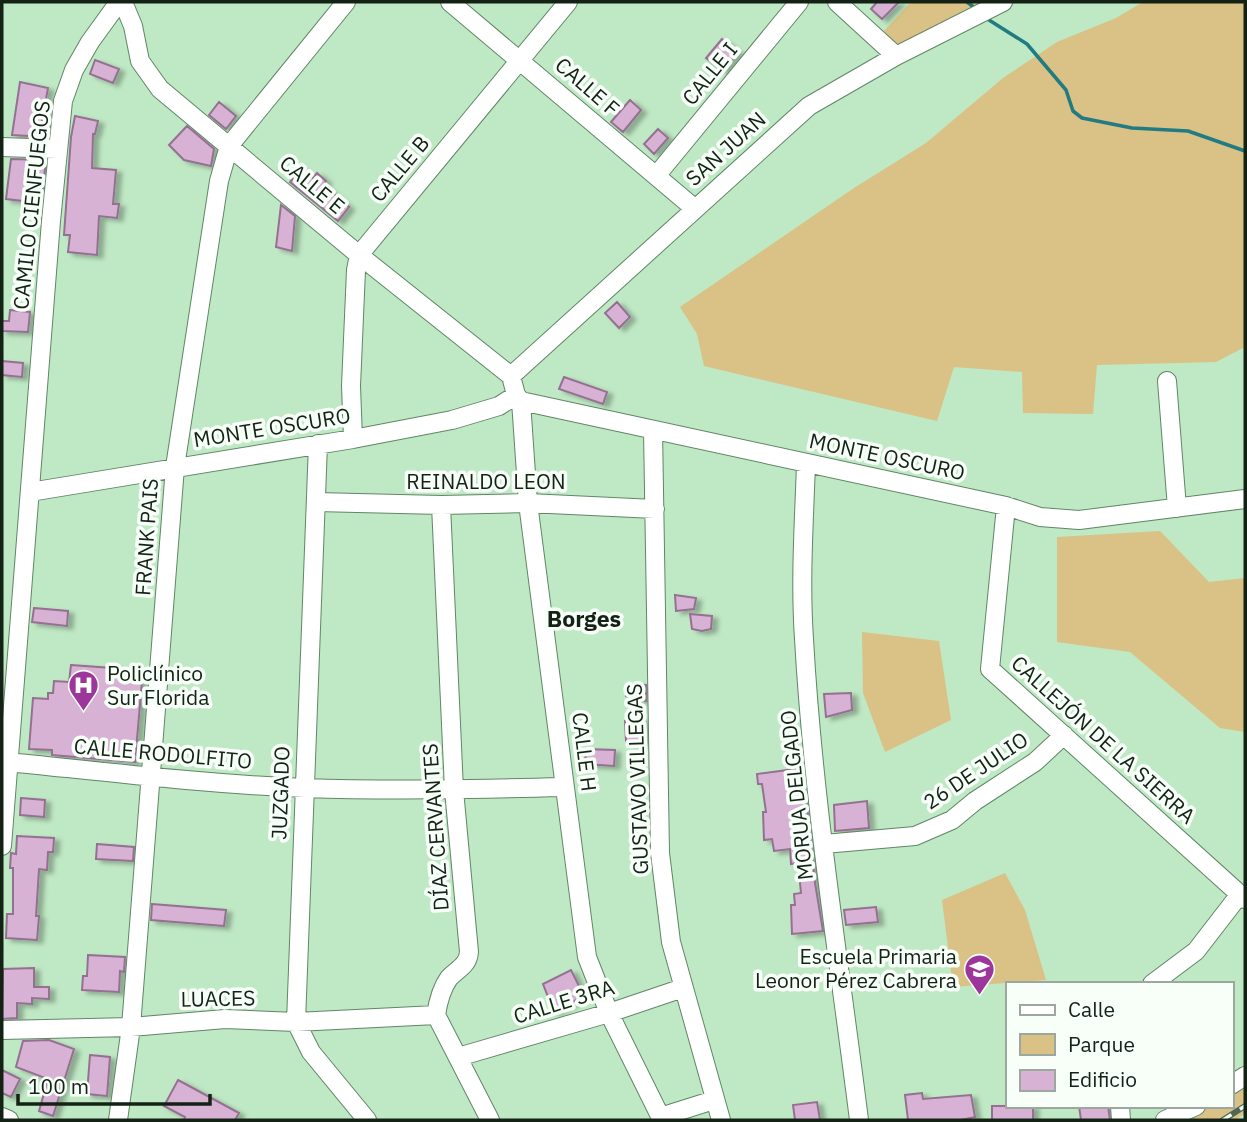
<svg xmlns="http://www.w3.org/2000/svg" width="1247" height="1122" font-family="'IBM Plex Sans',sans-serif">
<defs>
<filter id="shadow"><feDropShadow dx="5.5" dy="3" stdDeviation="2" flood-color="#0004"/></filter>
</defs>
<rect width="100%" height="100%" fill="#bfe8c4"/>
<!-- green -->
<path fill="#dac185" d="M911,2H982C953,16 926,33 898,48L884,31Z
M1143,2H1245V347L1216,362L1097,365L1093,414L1023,413L1022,372L954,367L937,421L704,366L697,334L680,307L854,188L926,143L1003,78L1057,42L1116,18Z
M1160,531L1209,582L1245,578V732L1220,728L1130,652L1057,642V537Z
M862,632L939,641L951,720L885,752L863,693Z
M1005,873L1025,910L1046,980L953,987L942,900Z
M1245,1076V1113L1236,1120H1165L1196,1106H1231V1085Z"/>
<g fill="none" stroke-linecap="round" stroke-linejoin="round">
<!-- stream -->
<path stroke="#217b82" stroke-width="3.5" d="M967,2L975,8
M989,20L1027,44L1066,90L1073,111L1082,118L1132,128L1188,131L1245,151"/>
</g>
<!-- building -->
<path fill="#d8b2d5" stroke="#947191" stroke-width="2" filter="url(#shadow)" d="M877,2H899L882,19L871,9Z
M722,39L738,52L723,71L706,58Z
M95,60L119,69L113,83L90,74Z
M20,82L48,88L42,120L49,122L46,137L12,135Z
M630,100L641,110L623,132L611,122Z
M219,102L236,116L226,129L209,115Z
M75,116L98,121L95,134H93L92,168L116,170L113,204H119L117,218L99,216L97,255L68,252L70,235H64L71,137Z
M187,126L214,149L211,166L184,160L169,145Z
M658,129L668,138L654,154L644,144Z
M11,159L46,160L41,203L6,199Z
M301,169L313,178L317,173L326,181L323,185L349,207L338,221L290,182Z
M281,205L295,216L292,251L276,247Z
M617,302L630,317L619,328L605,313Z
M10,310L30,312L28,332L2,331V321H9Z
M2,361L23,363L22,377L2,375Z
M564,377L607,392L603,404L559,389Z
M675,595L696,598L694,609L676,611Z
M34,608L68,611L67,626L32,622Z
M690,614L712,616L711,629L702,631L692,629Z
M71,665L126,669L125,680L142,681L135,762L52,755V750L29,749L33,698L48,699V693H53L54,681L69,682Z
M627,684L646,685V701L626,696Z
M851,693L852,710L826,717L824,694Z
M644,719L642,743L626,741L625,721Z
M586,749L615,750L614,766L585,764Z
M803,768L804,779H798L800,799L806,798L815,883L823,931L792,934L791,905H795L794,894L801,893L798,863L791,864L790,849L774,851L772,839L764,840L763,812H766L762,784H758L757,774Z
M21,798L45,800L44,817L20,815Z
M867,801L869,828L835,831L834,805Z
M17,836L54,838L53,852H48L47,870L39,869L36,916H39L37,940L6,938L7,914H13V868H10L11,853L16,854Z
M97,844L134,847L133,861L96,859Z
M152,904L226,910L224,926L151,920Z
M876,907L878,922L846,925L844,910Z
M88,955L125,957L124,972L120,971L119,992L82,990L83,976H87Z
M34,968V987H49V999L32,998V1004L17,1003V1018L2,1019L3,969Z
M571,970L584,996L554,1012L543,984Z
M49,1040L74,1049L53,1116L39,1111L48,1079L16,1067L23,1041Z
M90,1055L110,1057L107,1096L87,1094Z
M2,1070L20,1079L11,1097L2,1093Z
M178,1080L239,1113L235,1120H184L185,1117L164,1106Z
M922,1093L923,1099L971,1095L975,1117L961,1120H908L905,1095Z
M817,1102L820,1120H795L793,1105Z
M992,1106H1033V1120H992Z
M1079,1106H1108L1110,1120H1081Z"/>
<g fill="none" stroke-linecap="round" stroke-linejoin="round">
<defs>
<path id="minor" d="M123,2L133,26L140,61L160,89L359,255L511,376
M450,2L694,208
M837,2L896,56
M2,147L57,149
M656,176L799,2
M511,376L516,395L521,401L528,503L587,957L609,1013L662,1120
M511,376L809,106L896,56L1003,2
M1167,381L1177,508
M521,401L1006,506L1040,517L1079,520L1245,499
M653,430L660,853L671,942L721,1120
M353,439L351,386L356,270L359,255L568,2
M318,444L296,1022L311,1052L367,1120
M806,464C804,522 800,581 804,639C813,800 839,960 859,1120
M30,492L353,439L452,420L499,406L516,395
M316,502L441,505L528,503L655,509
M441,505L454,790L469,952C468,966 457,969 449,978C441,989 438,1002 436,1015L490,1120
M1006,506L990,669L1245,899
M8,762C107,772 206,784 305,788C392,791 479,789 565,787
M824,844L915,836L952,820L975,801L1035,762L1064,735
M2,846L51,221L63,101L74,70L90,42L119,2
M1152,984L1196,951L1240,894
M2,1030L131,1027L225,1019L296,1022L436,1015
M458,1057L609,1013L683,988
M1231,1085L1245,1076
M1120,1106L1121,1120
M2,1117L9,1120
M660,1117L714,1100
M118,1120L131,1027L175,467L219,181L229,146L346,2
M1165,1120L1196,1106"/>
</defs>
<!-- minor casing -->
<use href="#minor" stroke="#608666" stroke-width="20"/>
<!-- minor -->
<use href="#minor" stroke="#fff" stroke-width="18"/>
<defs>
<path id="rail" d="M1223,1120L1245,1106"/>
</defs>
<!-- rail casing -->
<use href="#rail" stroke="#4f6752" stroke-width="6"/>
<!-- rail -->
<use href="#rail" stroke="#f7fff8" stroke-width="3.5" stroke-dasharray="10" stroke-linecap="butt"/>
</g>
<!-- icons -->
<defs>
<symbol id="hospital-pin" viewBox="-11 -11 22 30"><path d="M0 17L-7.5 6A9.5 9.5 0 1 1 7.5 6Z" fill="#9d369b" stroke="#f7fff8"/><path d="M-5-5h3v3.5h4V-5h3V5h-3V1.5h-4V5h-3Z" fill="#fff"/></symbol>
<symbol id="school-pin" viewBox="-11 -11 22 30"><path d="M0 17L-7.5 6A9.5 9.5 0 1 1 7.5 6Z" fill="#9d369b" stroke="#f7fff8"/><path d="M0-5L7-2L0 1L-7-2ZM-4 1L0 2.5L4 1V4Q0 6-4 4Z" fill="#fff"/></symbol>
</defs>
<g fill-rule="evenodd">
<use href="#hospital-pin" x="66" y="668" width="35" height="47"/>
<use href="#school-pin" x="962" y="952" width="35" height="47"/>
</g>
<g text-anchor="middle" stroke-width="7" stroke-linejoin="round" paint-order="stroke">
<!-- street labels -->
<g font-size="21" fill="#132215" stroke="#f7fff8">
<text transform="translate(710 74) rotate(-51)" y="7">CALLE I</text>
<text transform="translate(587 87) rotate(41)" y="7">CALLE F</text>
<text transform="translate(726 149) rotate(-42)" y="7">SAN JUAN</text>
<text transform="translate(400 169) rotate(-50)" y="7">CALLE B</text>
<text transform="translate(312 185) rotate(40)" y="7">CALLE E</text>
<text transform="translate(32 205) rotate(-84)" y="7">CAMILO CIENFUEGOS</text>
<text transform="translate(272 428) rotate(-9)" y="7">MONTE OSCURO</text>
<text transform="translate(887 457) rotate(12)" y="7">MONTE OSCURO</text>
<text x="486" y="489">REINALDO LEON</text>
<text transform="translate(147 537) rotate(-86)" y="7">FRANK PAIS</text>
<text transform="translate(1103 740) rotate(42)" y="7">CALLEJÓN DE LA SIERRA</text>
<text transform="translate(584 752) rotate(83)" y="7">CALLE H</text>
<text transform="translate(163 754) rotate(5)" y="7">CALLE RODOLFITO</text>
<text transform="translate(976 771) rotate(-34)" y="7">26 DE JULIO</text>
<text transform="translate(638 779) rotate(-92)" y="7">GUSTAVO VILLEGAS</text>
<text transform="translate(281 793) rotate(-88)" y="7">JUZGADO</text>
<text transform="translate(797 795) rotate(-96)" y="7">MORUA DELGADO</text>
<text transform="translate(436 827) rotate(-94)" y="7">DÍAZ CERVANTES</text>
<text transform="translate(218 999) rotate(-1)" y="7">LUACES</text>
<text transform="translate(564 1002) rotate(-17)" y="7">CALLE 3RA</text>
</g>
<!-- poi labels -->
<g font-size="21" fill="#132215" stroke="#f7fff8" text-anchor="start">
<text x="107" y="681">Policlínico<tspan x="107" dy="24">Sur Florida</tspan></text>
<text x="957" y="964" text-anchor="end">Escuela Primaria<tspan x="957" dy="24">Leonor Pérez Cabrera</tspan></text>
</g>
<!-- neighbourhood labels -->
<g font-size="23" font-weight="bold" fill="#132215" stroke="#f7fff8">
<text x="584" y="627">Borges</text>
</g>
</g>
<!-- border -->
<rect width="1247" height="1122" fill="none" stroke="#132215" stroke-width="7"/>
<!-- legend -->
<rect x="1006" y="982" width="228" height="126" fill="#f7fff8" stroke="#9ca79d" stroke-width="2"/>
<rect x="1020" y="1005" width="35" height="10" fill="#ffffff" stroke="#9ca79d" stroke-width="2"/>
<text x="1068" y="1017" font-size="21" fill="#132215">Calle</text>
<rect x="1020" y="1034" width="35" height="21" fill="#dac185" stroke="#9ca79d" stroke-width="2"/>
<text x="1068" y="1052" font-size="21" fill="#132215">Parque</text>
<rect x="1020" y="1070" width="35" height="21" fill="#d8b2d5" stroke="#9ca79d" stroke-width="2"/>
<text x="1068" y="1087" font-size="21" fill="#132215">Edificio</text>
<!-- scale -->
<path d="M18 1094v10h192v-10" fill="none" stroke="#132215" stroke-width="3.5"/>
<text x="28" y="1094" font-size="21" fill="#132215" stroke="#f7fff8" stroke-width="5" paint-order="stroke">100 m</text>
</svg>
